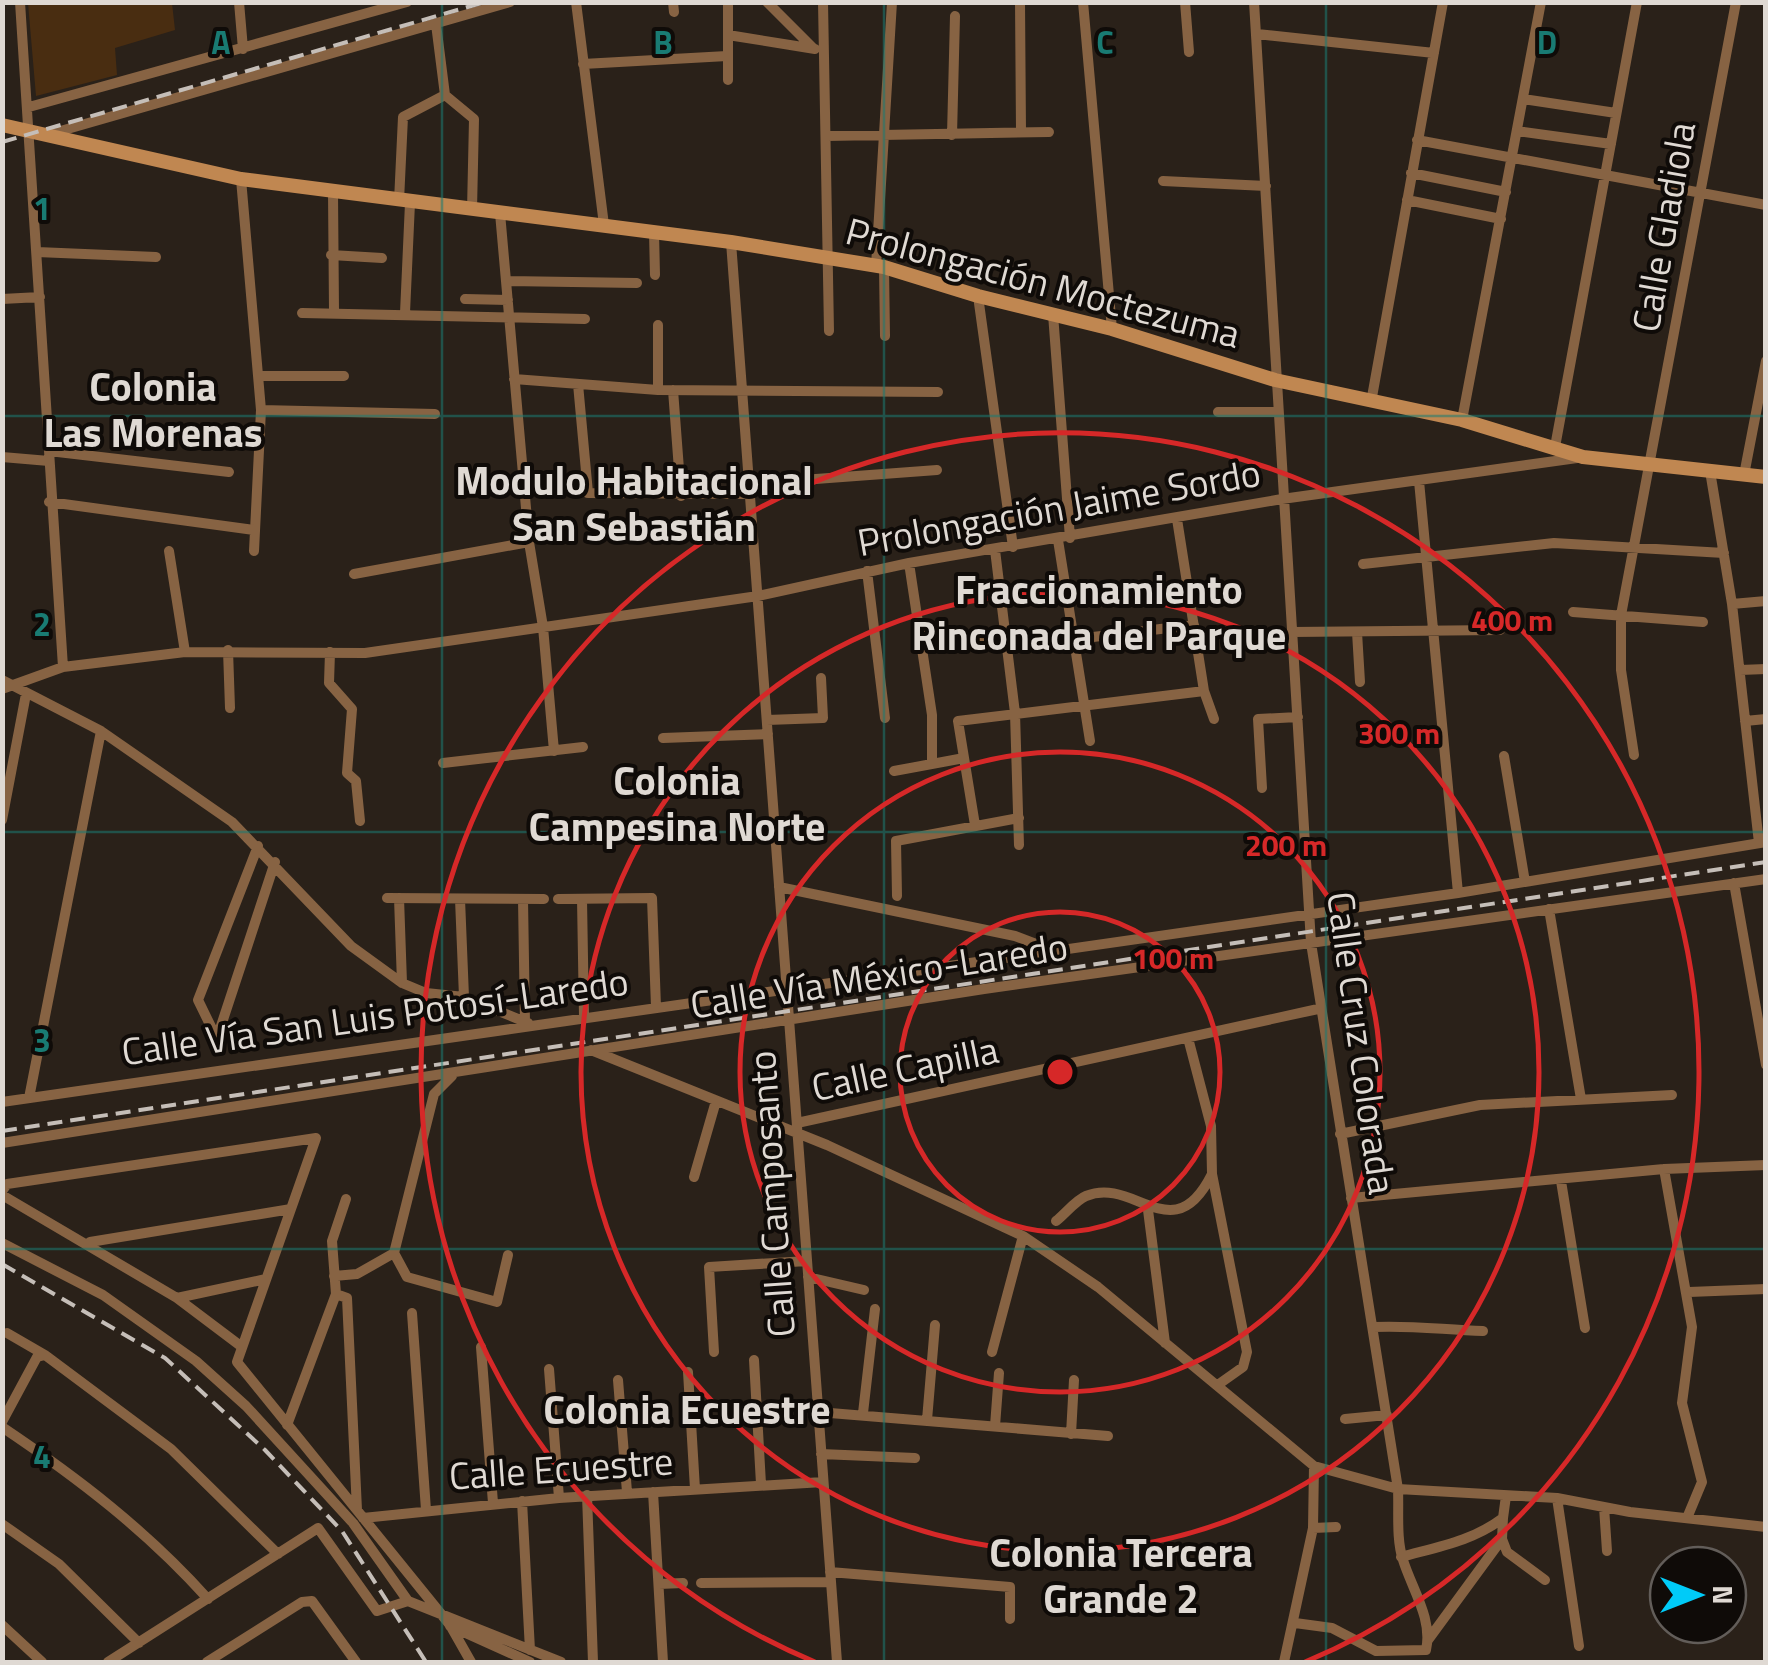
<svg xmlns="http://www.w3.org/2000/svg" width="1768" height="1665" font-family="'Titillium Web',sans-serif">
<rect width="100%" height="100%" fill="#2a2119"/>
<!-- green -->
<path fill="#492d11" d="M28,3H172L175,30L115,48L117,75L36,96Z"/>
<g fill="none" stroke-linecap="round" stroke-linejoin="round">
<!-- street -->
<path stroke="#876343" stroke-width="10" d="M20,2L63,667
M239,2L243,49
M576,2L604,225
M673,2L674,12
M767,2L814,49
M823,2L829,331
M1020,2L1021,132
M1083,2L1112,329
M1185,2L1189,52
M1254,2L1311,943L1398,1489C1399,1512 1396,1539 1403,1560C1412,1589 1433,1619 1426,1650L1376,1651L1332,1628L1295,1623
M436,24L445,95L474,119L472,210
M1257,34L1434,53
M728,35L815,49
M583,64L727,56
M728,80V2
M1523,99L1616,113
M29,107L407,2
M1517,131L1611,144
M50,134L510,2
M952,135L955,16
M827,136L1049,132
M1417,140L1766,205
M1411,173L1506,192
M241,179L261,410L254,551
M1163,181L1266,186
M333,193L334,310
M1407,200L1501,219
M399,201L403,117L445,95
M500,213L529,542L543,627L554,751
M654,232L655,275
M731,242L837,1662
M37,252L156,257
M331,255L382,258
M876,266L892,2
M884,267L885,336
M506,281L637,283
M978,296L1013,547
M2,299L40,297
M465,299L508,300
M302,313L585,319
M405,313L410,203
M1053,314L1070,538
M658,325V390
M259,376H344
M514,379L658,390L938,392
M578,384L588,493L750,494
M673,390L681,496
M1372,397L1443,2
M261,410L435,414
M1218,412H1276
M1462,420L1541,2
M1555,447L1637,2
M49,451L229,472
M2,457L49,461
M1710,471L1732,604L1759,843
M1744,475L1766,361
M1419,481L1458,893
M749,484L937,470
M49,502L254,530
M1177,519L1204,691L1214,719
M1058,540L1090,741
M995,550L1015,713L1019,845
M169,551L185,652
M909,563L932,715V764
M1363,564L1554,543L1724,553
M867,571L885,718
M354,574L529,542
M1069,601L1187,586
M1732,604L1766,601
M1573,612L1703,622
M1292,632L1500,630
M1357,632L1360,682
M1076,639L1194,625
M959,645L1007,638
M228,650L230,708
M330,652L329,683L352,709L347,773L356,781L360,821
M1740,670L1766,669
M2,680L101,731L232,822L351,946L402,983L426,993L464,997L528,1023
M2,689L63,667L185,652L365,653L758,596L909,563L1282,499L1577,458
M767,720L823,718L821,678
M1745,721L1766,719
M663,738L768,734
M1634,755L1621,670V615L1736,2
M1504,756L1525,882
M443,763L583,747
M894,771L964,758
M1262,788L1258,719L1298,717
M2,820L26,694
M975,825L958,721L1204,691
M1734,883L1766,1065
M779,887L1015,936L1049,949
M897,896L896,841L1019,818
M387,898L544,899
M399,898L402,983
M460,899L464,997
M523,899L525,1023
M558,899L652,898L656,1007
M582,899L584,1017
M1549,909L1581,1099
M217,1038L275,862
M1188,1038L1211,1126L1212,1174L1247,1352L1243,1367L1219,1384
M217,1039L198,1000L258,846
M591,1050L827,1145L1023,1236L1098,1287L1314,1466L1398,1489L1557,1498L1630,1512L1766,1527
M452,1076L434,1094L394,1253L407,1277L497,1302L508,1255
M29,1098L101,731
M2,1102L1458,893L1766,842
M797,1123L1318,1009
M1340,1134L1480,1105L1672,1095
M2,1143L984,989L1766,879
M1664,1169L1692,1327L1682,1403L1702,1482L1687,1518
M694,1177L716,1101
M1561,1181L1585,1328
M2,1191L7,1184L316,1138L237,1362L450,1625L471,1662
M2,1195L177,1298L242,1347
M1351,1198L1664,1169L1766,1165
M1148,1210L1165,1343
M1056,1221C1065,1214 1076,1200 1086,1196C1135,1176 1173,1252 1212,1174
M90,1242L291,1209
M2,1243L103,1295L196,1361L246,1406L353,1523L408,1601L561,1662
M334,1276L357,1274L394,1253
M808,1277L864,1290
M1689,1292L1766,1289
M336,1294L347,1298L357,1510
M177,1298L266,1279
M412,1313L426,1510
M1373,1327C1412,1325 1445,1330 1483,1331
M7,1333L45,1355
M481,1347L493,1503
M714,1352L709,1267L807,1261
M992,1352L1023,1236
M754,1360L761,1484
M549,1369L559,1498
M688,1372L695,1489
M618,1380L627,1492
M818,1412L1108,1436
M863,1413L875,1309
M1345,1419L1387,1415
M927,1420L935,1325
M2,1422L37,1357L45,1355L171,1449L278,1554
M287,1425L336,1294L332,1241L346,1199
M995,1426L999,1373
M2,1427C78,1478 147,1531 208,1599
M1071,1434L1074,1380
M821,1454L915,1458
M653,1492L663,1662
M587,1495L593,1662
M1557,1498L1579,1646
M522,1501L530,1650
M1604,1507L1607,1551
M363,1518L559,1498L823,1482
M2,1524L59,1564L139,1643
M1313,1528L1336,1527
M1502,1539L1507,1552L1545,1580
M1401,1557C1437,1547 1473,1541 1503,1518L1506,1496
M830,1572L1010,1587V1619
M701,1583L831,1582
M659,1584L683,1583
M2,1625L42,1662
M450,1626L530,1662
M1428,1640L1502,1539L1503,1518
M108,1662L318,1528L377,1611L408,1601
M207,1662L302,1602L312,1601L356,1662
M1284,1662L1313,1528L1314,1466"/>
<!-- secondary -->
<path stroke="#c08751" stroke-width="14" d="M2,125L241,179L731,242L884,267L978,296L1112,329L1275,380L1462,420L1583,457L1766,477"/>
<!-- rail -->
<path stroke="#c5beb8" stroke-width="4" stroke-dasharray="15 8" stroke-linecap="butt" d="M2,142L485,2
M2,1131L1766,862
M2,1264L165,1358L265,1450L342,1531L426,1662"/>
</g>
<!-- grid -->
<path fill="none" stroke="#197b73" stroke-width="2.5" stroke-opacity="0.55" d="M442,2V1662M884,2V1662M1326,2V1662M2,416H1766M2,832H1766M2,1249H1766"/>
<!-- distance rings -->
<g fill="none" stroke="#d62828" stroke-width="5">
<circle cx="1060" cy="1072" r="160"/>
<circle cx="1060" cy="1072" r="320"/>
<circle cx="1060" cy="1072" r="479"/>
<path d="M815 1662A639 639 0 1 1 1305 1662"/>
</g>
<g text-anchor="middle" stroke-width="8" stroke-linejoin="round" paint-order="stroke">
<!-- street labels -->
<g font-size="38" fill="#dfd9d3" stroke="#0f0b08">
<text transform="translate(1664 227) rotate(-80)" y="13">Calle Gladiola</text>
<text transform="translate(1043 283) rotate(15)" y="13">Prolongación Moctezuma</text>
<text transform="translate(1059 508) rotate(-10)" y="13">Prolongación Jaime Sordo</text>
<text transform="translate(879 976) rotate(-9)" y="13">Calle Vía México-Laredo</text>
<text transform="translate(375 1017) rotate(-8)" y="13">Calle Vía San Luis Potosí-Laredo</text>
<text transform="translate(1361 1043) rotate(82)" y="13">Calle Cruz Colorada</text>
<text transform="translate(905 1069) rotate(-12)" y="13">Calle Capilla</text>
<text transform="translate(772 1194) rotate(-94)" y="13">Calle Camposanto</text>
<text transform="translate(561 1469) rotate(-4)" y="13">Calle Ecuestre</text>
</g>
<!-- neighbourhood labels -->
<g font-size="40" font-weight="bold" fill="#dfd9d3" stroke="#0f0b08">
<text x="153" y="401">Colonia<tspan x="153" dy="46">Las Morenas</tspan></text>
<text x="634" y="495">Modulo Habitacional<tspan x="634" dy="46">San Sebastián</tspan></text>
<text x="1099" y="604">Fraccionamiento<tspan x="1099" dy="46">Rinconada del Parque</tspan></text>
<text x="677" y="795">Colonia<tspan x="677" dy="46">Campesina Norte</tspan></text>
<text x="687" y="1424">Colonia Ecuestre</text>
<text x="1121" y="1567">Colonia Tercera<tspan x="1121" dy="46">Grande 2</tspan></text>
</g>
</g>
<g font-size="32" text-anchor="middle" font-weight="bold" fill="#197b73" stroke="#0f0b08" stroke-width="8" stroke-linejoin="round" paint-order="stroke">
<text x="221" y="54">A</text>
<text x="663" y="54">B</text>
<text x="1105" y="54">C</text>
<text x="1547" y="54">D</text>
<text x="42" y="220">1</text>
<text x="42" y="636">2</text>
<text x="42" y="1052">3</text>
<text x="42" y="1468">4</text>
</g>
<circle cx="1060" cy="1072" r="15" fill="#d62828" stroke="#0f0b08" stroke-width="5"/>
<g font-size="30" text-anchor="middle" font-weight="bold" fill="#d62828" stroke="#0f0b08" stroke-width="8" stroke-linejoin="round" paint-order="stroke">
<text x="1512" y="631">400 m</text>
<text x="1399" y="744">300 m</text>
<text x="1286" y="856">200 m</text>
<text x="1173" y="969">100 m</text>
</g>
<!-- border -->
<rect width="1768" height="1665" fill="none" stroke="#dfd9d3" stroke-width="10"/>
<!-- north arrow -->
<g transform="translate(1698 1595) rotate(90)"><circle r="48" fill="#0f0b08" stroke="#625d59" stroke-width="2.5"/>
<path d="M0-8L18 38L0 25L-18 38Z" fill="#00cbf8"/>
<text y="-15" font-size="28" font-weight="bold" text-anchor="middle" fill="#dfd9d3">N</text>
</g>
</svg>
